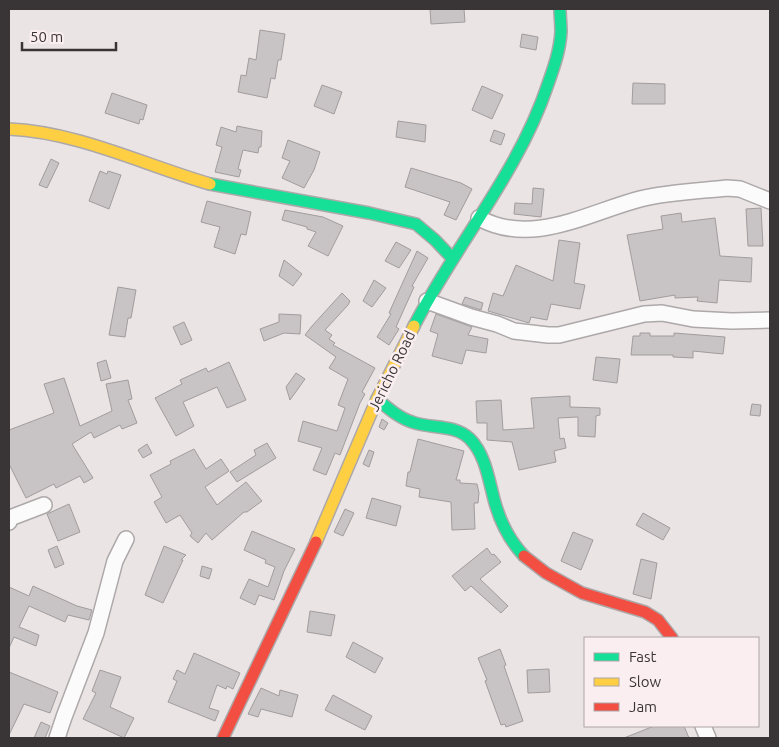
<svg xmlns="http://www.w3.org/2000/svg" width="779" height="747" font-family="Ubuntu,sans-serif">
<rect width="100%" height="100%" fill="#ebe4e5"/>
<!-- building -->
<path fill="#c8c3c4" stroke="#a19c9d" d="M430,9H464L465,22L431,24Z
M260,30L285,34L281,60H278L275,79L271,78L267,98L238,92L241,75L246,76L249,58L256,60Z
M522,34L538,37L536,50L520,47Z
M633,83L665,84V104H632Z
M322,85L342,92L334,114L314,106Z
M482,86L503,95L492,119L472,110Z
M112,93L147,105L143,120L140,119L139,124L105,113Z
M398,121L426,125L425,142L396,137Z
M237,126L262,131L261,147H259L258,153L243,150L238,169L241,170L239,177L215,172L222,147L216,145L221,127L236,132Z
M494,130L505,134L501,145L490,141Z
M288,140L320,152L314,170L304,188L282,178L290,161L282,158Z
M51,159L59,163L47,188L39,185Z
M411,168L461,183L472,189L456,220L444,215L450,202L405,187Z
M100,171L107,174L108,171L121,175L109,209L89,201Z
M533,188L544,189L541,217L514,214L515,203L532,204Z
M207,201L251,212L246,235L241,234L235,254L214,247L220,227L201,222Z
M761,208L763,246H748L746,209Z
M285,210L323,217L343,226L328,256L308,246L316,232L307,229V227L282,220Z
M681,213L682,222L715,218L720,256L752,258L751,282L719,280L717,303L697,301L698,297L675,298V295L640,301L627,235L663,229L661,216Z
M559,240L580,243L574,283L585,285L580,309L551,304L547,320L531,317L529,323L488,311L493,293L503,296L516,265L553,281Z
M396,242L411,250L399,268L385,261Z
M417,251L428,258L412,286L414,287L396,327L399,329L389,345L377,337L391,314L389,313Z
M284,260L302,274L293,286L279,276Z
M374,280L386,288L372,307L363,301Z
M118,287L136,290L131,318H128L125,337L109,335Z
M342,293L350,301L348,305L325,330L332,335L329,339L335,343L333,345L375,368L362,392L365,394L360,403L340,455L335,453L326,475L313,470L322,448L298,441L303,421L337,431L345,408L338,405L348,379L329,368L336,357L305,335L312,326Z
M465,297L483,303L481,310L462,304Z
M279,314L301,315L300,334L284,333L264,341L260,329L279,322Z
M436,314L472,327L468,335L488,339L486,353L466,350L462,364L432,356L438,334L430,331Z
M184,322L192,340L181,345L173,327Z
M640,333H650V336H674V333L725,337L723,354L693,351V358L673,357V355H631L633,336H640Z
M596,357L620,359L617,383L593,380Z
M106,360L111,378L101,381L97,363Z
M229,362L246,400L227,408L217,387L183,402L194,426L176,436L155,398L182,384L180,380L206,368L208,372Z
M296,373L305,379L290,400L286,387Z
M64,378L80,426L112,411L106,384L128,380L132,399L128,400L137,423L122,429L120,425L94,438L91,432L72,444L93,478L84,483L80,476L56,488L54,484L26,498L9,464V430L54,413L44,384Z
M570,396V407L600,408V415L596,416L595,437L578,436V417L558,418L560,439L564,438L566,448L554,451L556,462L519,470L512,442L487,440V423H477L476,401L501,400L503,430L534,428L531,398Z
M752,404L761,405L760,416L750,415Z
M382,419L388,423L384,430L379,427Z
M418,439L464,451L456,480H460V483L477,484L479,493L478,503H474L475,529L452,530L451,502L419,497L420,489L406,486L408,472H410Z
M267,443L276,458L237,482L230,472L256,455L254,450Z
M147,444L152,453L143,458L138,450Z
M194,449L206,469L221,459L229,471L205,487L217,505L246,482L262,501L247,512H244L212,540L206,533L198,543L190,536L192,533L180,515L166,523L154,502L162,497L150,475L171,464L170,461Z
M369,450L374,452L369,467L363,464Z
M372,498L401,506L396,526L366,518Z
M69,504L80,532L58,541L47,514Z
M345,509L354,513L343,536L334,532Z
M643,513L670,528L663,540L636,525Z
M252,531L295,549L284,571L274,600L259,595L255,605L240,598L249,579L268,587L275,567L265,563L266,560L244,550Z
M573,532L593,540L581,570L561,561Z
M57,546L64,564L55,568L48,550Z
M164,546L186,555L181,560H183L163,603L145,595Z
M487,548L492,555L494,554L501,562L480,579L508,606L501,613L471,586L465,591L452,576Z
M641,559L657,563L651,599L633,594Z
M202,566L212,569L209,579L200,576Z
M33,586L77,606L92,610L89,620L68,615L65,622L29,606L19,627L39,635L36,646L14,637L9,648V587L29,596Z
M310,611L335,615L331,636L307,632Z
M353,642L383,658L375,673L346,657Z
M500,649L506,665L504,666L523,721L506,727L505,724L501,725L485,681L487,680L478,658Z
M194,653L240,673L233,689L227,686L226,689L217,685L209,708L219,711L215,721L168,702L177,681L173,679L177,670L185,674Z
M549,669L550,692L528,693L527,670Z
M100,670L121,677L110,707L134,718L124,738L83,719L96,693L92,691Z
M9,672L58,692L50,713L24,704L9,735Z
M261,688L279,696L280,690L298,695L292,717L261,709L258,717L248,714Z
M333,695L372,716L365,730L325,710Z
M41,722L50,726L45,738H34Z
M654,726H684L689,738H624Z"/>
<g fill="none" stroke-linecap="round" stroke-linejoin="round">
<defs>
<path id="street" d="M479,218C532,247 587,213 640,199C668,192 699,191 727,188L740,189L770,201
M427,301L471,317L497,324L514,331L548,335H559L644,314L662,313L693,319L732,321L770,320
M9,522L10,518L44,505
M703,726L708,738
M57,738L64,717L96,633L115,561L126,539"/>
<path id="fast" d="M210,184L369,213L416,224L435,240L453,259
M414,326C456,244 519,172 548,84C554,67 560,50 561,32C561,24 560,16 560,9
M377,399C388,408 399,418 412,422C431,429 455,424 470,439C486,455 489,482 495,503C501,524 510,541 524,556"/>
<path id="slow" d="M9,129C78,132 144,165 210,184
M316,542L377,399L414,326"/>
<path id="jam" d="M524,556L546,573L582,593L645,612L658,620L672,638
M223,738L316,542"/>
</defs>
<!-- street casing -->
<use href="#street" stroke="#ada8a9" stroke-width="18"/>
<!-- fast casing -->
<use href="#fast" stroke="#ada8a9" stroke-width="14"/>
<!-- slow casing -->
<use href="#slow" stroke="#ada8a9" stroke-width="14"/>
<!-- jam casing -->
<use href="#jam" stroke="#ada8a9" stroke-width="14"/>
<!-- street -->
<use href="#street" stroke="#fcfbfb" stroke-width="15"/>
<!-- fast -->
<use href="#fast" stroke="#16e098" stroke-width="11"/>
<!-- slow -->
<use href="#slow" stroke="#ffcf43" stroke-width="11"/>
<!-- jam -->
<use href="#jam" stroke="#f24e42" stroke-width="11"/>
</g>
<g text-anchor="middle" stroke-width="5" stroke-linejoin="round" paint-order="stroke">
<!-- street labels -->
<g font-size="15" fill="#393536" stroke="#fbeef1">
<text transform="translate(392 371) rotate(-64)" y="5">Jericho Road</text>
</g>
</g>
<!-- border -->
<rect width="779" height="747" fill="none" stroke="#393536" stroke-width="20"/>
<!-- legend -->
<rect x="584" y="637" width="175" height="90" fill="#fbeef1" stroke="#ada4a6"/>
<rect x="594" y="653" width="25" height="8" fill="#16e098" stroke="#ada4a6"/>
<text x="629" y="662" font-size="15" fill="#393536">Fast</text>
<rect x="594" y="678" width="25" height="8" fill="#ffcf43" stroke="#ada4a6"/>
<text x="629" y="687" font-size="15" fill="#393536">Slow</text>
<rect x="594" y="703" width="25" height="8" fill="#f24e42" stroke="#ada4a6"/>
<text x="629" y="712" font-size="15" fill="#393536">Jam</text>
<!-- scale -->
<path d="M22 42v8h94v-8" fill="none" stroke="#393536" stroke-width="2.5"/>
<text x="30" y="42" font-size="15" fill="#393536" stroke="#fbeef1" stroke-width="4" paint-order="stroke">50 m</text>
</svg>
